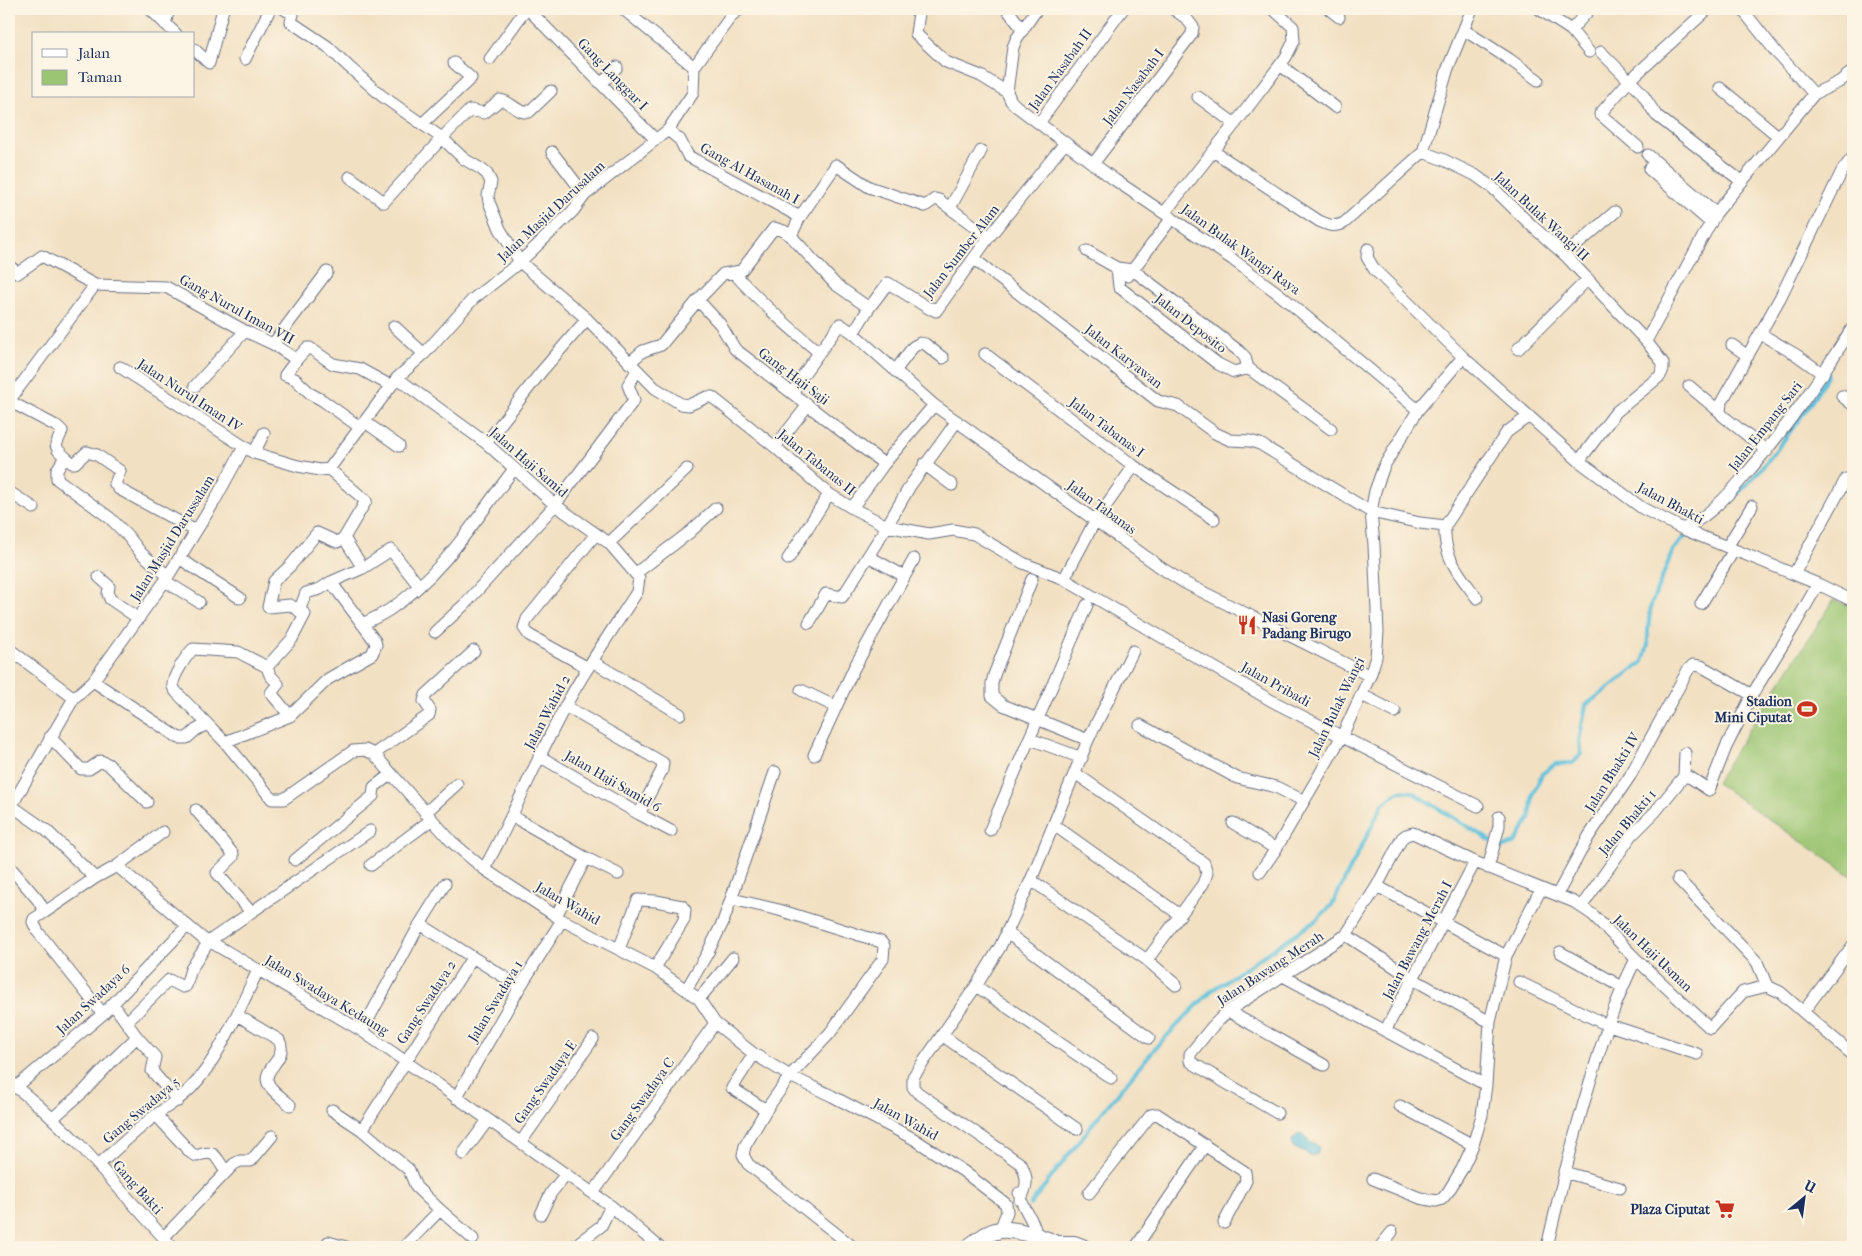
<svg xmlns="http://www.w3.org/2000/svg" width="1862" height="1256" font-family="'IM FELL French Canon',serif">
<rect width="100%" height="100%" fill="#fcf5e5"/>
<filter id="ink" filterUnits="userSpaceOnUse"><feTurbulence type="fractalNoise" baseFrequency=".02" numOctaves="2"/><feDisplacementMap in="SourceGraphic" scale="10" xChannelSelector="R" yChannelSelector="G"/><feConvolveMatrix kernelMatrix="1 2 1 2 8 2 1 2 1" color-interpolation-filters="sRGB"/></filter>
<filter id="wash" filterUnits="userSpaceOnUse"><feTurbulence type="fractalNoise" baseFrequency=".0096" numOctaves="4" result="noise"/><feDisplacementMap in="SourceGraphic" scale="20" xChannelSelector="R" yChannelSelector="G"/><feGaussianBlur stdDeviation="1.12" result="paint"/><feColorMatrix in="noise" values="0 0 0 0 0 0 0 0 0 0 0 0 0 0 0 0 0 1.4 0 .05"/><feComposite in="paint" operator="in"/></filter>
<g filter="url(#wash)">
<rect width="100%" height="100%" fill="#f2e0c2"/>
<!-- green -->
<path fill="#9bc572" stroke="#5b7a68" d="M1834,600L1853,607V877L1716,783L1737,748Z
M1853,966V1009C1843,996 1842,979 1853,966Z"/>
<!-- water -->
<path fill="#5fc1dd" stroke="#3d789e" d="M1298,1134L1302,1135L1311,1143L1317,1145L1319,1148L1317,1154L1311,1156L1293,1147L1292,1140Z"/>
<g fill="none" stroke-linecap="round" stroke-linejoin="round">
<!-- stream -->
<path stroke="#5fc1dd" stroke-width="4" d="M1700,526C1736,500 1764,467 1790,432C1804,413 1817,395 1828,374
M1501,848L1515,843L1530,818L1533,794L1542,774L1555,764L1573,763L1581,754L1580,736L1586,705L1643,662L1648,645V629L1651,605L1673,550L1685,537
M1030,1205L1094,1122L1156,1047L1211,991L1315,921L1332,905L1383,804L1399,791L1412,792L1491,841
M988,1247L998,1238"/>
</g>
</g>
<g filter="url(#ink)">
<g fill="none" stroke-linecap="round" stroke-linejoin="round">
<defs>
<path id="street" d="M150,9L176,34
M284,9L293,14L291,22L327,46L348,66L382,96L442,138L464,159L481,169L487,174L491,182L488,196L489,202L500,229L520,262L587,319L655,388L681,404L689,405L707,397H712L775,447L829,494L852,508L887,526L929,534L953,530L974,534L1023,563L1064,579L1136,622L1272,701L1478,806
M528,9L655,139
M623,9L694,67
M913,9L919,13L916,34L946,62L981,76L1007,92L1011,101L1016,106L1115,180L1232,259L1279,294L1418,410
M1007,9L1023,30
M1329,9L1339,17
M1539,9L1571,30
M1742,9L1776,52L1814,94
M165,24L169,9
M1464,30L1509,59L1538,80
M194,49L209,63L223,9
M1589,52L1571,30L1590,9
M1601,52L1641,92L1656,115L1741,181
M245,59L270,9
M490,59L526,9
M1280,65L1335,107
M602,83L617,67
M1720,88L1778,136
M1007,92L1013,47L1017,38L1037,9
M1198,97L1235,124
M423,123L471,78L454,63
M1039,123L1123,9
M668,130L680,140L688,156L800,217
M1638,147L1600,114L1629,81L1708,9
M1213,151L1319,221C1328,225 1335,228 1344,223L1423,152
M552,152L585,195
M1423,152L1444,160L1475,175L1493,188L1532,226L1565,255L1646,341L1663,363V369L1660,376L1616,412L1579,461
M1423,152L1448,68L1472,9
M1648,155L1716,213
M1655,161L1649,169L1711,223
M1093,164L1192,34L1193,27L1186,18L1173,9
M350,177L384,202L442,138L470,110L484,113L500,100C511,101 517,114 529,112L551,91
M950,208L981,151
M1165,212L1245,111L1286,57L1294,41L1293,27L1273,9
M791,236L800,217L836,165L869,187L925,206L935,199L939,200L989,237
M1368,249L1367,257L1374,269L1463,357L1579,461L1642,508L1683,529L1818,584L1853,601
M1087,251L1117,268L1133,270L1239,351L1245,357L1248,368L1331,429
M1565,255L1615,212
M974,259L1158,401L1178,406L1215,433L1230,440L1250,441L1260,444L1371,512L1420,523L1445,526L1507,432L1529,416
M9,266L18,273L42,256L95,285L166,287L245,331L273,344L294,358L297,359L307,348H310L333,364L360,369L391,386
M1117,268L1119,287L1218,364L1234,372L1248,368
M734,273C759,301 786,325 815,349
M1128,276L1172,218
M698,300L720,324L735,349L884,464
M394,326L424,354
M853,333L869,308L888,283L930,309L932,308L936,311L989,237L1065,143
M1761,334L1798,356L1823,374
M1646,341L1716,213L1814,94L1839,82L1853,71
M273,344L327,272
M1732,345L1748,356
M1518,349L1588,279
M985,354L1134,466L1214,519
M297,359L285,375L295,379L311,394L322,400L361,428
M629,363L643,351L661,345L698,300L723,274L741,271L774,228L784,231L791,236L835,284L869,308
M120,367L254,453L298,466L320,470L329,469L397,378L424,354L473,299L520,262L573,211L585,195L668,130L693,93L694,67L732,15L740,9
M895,371L913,347L920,343L925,344L943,358
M397,378L486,443L555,505L609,543L639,578L637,592C613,629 587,666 566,705C536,759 514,816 484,869
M195,386L245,331
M1689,386L1720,412
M793,392L805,372L840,324L853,333L934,405L1163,569L1185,583L1370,676
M1842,396L1853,405
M9,401L58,427L62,431L56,445L58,450L65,457L57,470V479L110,518L127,535L141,553L168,576
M9,401L95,285
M365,422L399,446
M486,443L541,372L587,319
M775,447L808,405
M1767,451L1723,416L1720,412L1721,403L1780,298L1842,171L1853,157
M254,453L264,433
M65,457L72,463H75L87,452L97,455L120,471L115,484L119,489L196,531
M924,464L952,485
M329,469L366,501L344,538L363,568L391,550L419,586
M9,492L34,508
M852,508L884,464L934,405
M1445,526C1443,557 1459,574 1477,598
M1683,529C1708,517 1729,495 1746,474C1787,428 1820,378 1853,327
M609,543L687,469
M1727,547L1752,506
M868,556L904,576
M179,558L240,598
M788,559L829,494
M636,573L690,532L716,508
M1794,574L1846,479
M99,577L109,586L108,594L110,599L139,619
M1032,579L994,675L992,683V696L1003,705L1088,740
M1064,579L1095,521L1134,466
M165,581L199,602
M1701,604L1734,550
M299,611L306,593L320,589L331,582
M809,623L826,594L842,597L845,593L887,526L910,486L957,421
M362,624C371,620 381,615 389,610C443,575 476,518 514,469
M435,632L464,605L555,505L634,400L628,385L637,371
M9,649L74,698
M592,661L680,714
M267,667L292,639L305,614L290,605L268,607L274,581L291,565L317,533L337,542L344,538
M588,668L529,635L524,628L527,619L596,534
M93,681L179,738H187L196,730L207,724
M801,690L836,707
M1362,695L1395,712
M565,706L663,763L662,770L639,814
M290,716L271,693L278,684L270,675L267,667L238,652L193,649C187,655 171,678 173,687C174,689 177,693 178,694L225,742L272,799H284L353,751L365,750L374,754L452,842L484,869L562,920L655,968L699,999L715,1023L754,1054L790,1076L832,1096L914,1139L963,1171L1006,1204L1007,1212L1000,1230
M1140,725L1237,778L1276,787L1304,801
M50,737L81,769H89L101,761L108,764L147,802
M1030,739L1082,758
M225,742L290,716L328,679L372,654L376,645L375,641L331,582L363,568
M374,754L429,715L430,710L424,701L426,695L474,651
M814,755L854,668L914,559
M539,756L639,814L671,831
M1075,773L1204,863L1207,873L1203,884L1147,960
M1684,776L1691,778L1709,790L1726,747L1752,695L1793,628L1818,584
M12,806L46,830L95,878L117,866L163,832
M9,810L74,698L93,681L165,581L214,502L244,447
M196,810L233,854V857L217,873L251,912
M425,813L457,784
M512,816L586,858L618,874
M1233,823L1276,849
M1054,825L1180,915
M990,830L1087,605
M295,860L373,796L374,787L391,774
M371,865L431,820
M9,866L38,900L45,912L34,919L33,922L38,932L103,1014
M117,866L208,943L209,941L362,1031L611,1206L659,1247
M1488,868L1499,826V817
M1260,872L1276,849L1342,736L1370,676L1376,657L1378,632L1374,545L1371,512L1375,491L1384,466L1418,410L1463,357
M1678,879L1757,962L1767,986
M1031,880L1147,960L1176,985
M1377,886L1506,956
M1557,895L1589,836L1630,776L1688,670L1693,665L1701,666L1752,695
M732,899L779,910L872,939L881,942L884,946L883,959L830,1033L790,1076L766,1110L745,1146L743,1155L748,1164L853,1247
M1581,907L1632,835L1655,812L1684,776L1685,753
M45,912L95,878
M556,916L586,858
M420,924L520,987
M1006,932L1149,1038
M1346,935L1413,979L1490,1022
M209,941L370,831
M619,949L638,900L656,901L682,906L685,910L684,920L655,968
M1560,952L1622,987
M1283,976L1486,1085
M1519,982L1603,1023L1697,1054
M976,986L1111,1078
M686,990L707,954L723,922L775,772
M699,999L733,958
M113,1004L137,1037L155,1057L152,1071L178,1101
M1228,1011L1324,1065
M1804,1011L1853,945
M237,1015L279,1040C289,1059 262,1068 268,1083C271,1091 284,1099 290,1105
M127,1022L169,980L183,987L186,986L191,969L208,943
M362,1031L420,924L445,884
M1385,1031L1475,862
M943,1036L1077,1129
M754,1054L732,1088L766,1110
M9,1081L39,1106L79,1144L172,1247
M15,1088L103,1014L187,926
M456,1098L520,987L562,920
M1400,1106L1473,1145
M332,1110L362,1130L409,1170L416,1187L440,1210L473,1239
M1277,1113L1194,1064L1190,1061V1054L1212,1027L1228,1011L1346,935L1377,886L1402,838L1406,835L1413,833L1475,862L1574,902L1593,915L1636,959L1710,1028L1743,992L1767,986L1780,992L1853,1055
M156,1115L191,1153L197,1156C216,1148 216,1158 226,1172
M53,1118L84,1091L114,1059L137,1037
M362,1130L472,958
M521,1142L593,1039
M463,1154L488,1120
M98,1165C117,1149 136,1130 156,1115C169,1105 181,1099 192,1087C219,1058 241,1006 258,970
M1564,1172L1620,1188
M1373,1179L1420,1198L1436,1201L1442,1199L1448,1192L1462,1169L1473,1145L1482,1115L1486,1085L1490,1022L1506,956L1541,889
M593,1193L715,1023
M1019,1193C1023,1213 1041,1224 1035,1247
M1089,1193L1151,1115L1157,1114L1245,1172L1246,1181L1224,1223
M1020,1200C1028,1186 1028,1178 1021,1164L917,1092L913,1087V1077L976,986L1000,947L1031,880L1088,740L1133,651
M541,1214L551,1193L566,1174
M164,1237L234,1164L240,1161H251L272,1136
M328,1242L346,1247
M404,1247L440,1210
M573,1247L601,1226L611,1206
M1136,1247L1205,1145
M1380,1247L1392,1232
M1547,1247C1559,1195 1572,1143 1587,1092C1601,1046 1614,1002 1636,959"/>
<path id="secondary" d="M1056,1244H1074L1082,1247
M969,1247C978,1240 988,1232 1000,1230C1016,1228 1048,1239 1062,1247"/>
</defs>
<!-- street casing -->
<use href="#street" stroke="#666d81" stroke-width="13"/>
<!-- secondary casing -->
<use href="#secondary" stroke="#666d81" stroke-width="18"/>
<!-- street -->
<use href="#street" stroke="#fff" stroke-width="11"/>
<!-- secondary -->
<use href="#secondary" stroke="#fff" stroke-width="16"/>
</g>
</g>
<!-- icons -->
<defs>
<symbol id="restaurant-bare" viewBox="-9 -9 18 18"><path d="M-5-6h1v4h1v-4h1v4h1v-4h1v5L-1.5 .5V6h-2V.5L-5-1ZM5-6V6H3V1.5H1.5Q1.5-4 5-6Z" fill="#c8321e" stroke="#fcf5e5" stroke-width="2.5" paint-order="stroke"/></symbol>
<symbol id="stadium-bare" viewBox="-9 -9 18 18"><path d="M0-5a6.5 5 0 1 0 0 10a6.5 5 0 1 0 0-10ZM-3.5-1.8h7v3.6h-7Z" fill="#c8321e" stroke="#fcf5e5" stroke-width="2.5" paint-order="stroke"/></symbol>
<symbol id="supermarket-bare" viewBox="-9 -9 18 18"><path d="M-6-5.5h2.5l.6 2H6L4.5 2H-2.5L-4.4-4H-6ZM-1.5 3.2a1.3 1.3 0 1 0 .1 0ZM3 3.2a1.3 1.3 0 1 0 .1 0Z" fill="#c8321e" stroke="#fcf5e5" stroke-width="2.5" paint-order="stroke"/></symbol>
</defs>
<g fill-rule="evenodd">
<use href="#restaurant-bare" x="1233" y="611" width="28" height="28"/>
<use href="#stadium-bare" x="1793" y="695" width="28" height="28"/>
<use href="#supermarket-bare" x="1711" y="1195" width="28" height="28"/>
</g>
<g text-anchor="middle" stroke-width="4" stroke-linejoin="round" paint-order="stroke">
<!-- street labels -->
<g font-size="14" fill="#1b2f5e" stroke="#fcf5e5">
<text transform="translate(1060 69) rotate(-54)" y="5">Jalan Nasabah II</text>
<text transform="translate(613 74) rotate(46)" y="5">Gang Langgar I</text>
<text transform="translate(1133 87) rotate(-53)" y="5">Jalan Nasabah I</text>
<text transform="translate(750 173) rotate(29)" y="5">Gang Al Hasanah I</text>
<text transform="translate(551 211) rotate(-43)" y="5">Jalan Masjid Darusalam</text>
<text transform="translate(1542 216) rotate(43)" y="5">Jalan Bulak Wangi II</text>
<text transform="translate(1241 249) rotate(36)" y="5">Jalan Bulak Wangi Raya</text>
<text transform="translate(961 251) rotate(-52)" y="5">Jalan Sumber Alam</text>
<text transform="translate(237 309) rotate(29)" y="5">Gang Nurul Iman VII</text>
<text transform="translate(1191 323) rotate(38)" y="5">Jalan Deposito</text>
<text transform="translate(1124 356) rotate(38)" y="5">Jalan Karyawan</text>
<text transform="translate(794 376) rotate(37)" y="5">Gang Haji Saji</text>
<text transform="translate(190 395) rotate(33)" y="5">Jalan Nurul Iman IV</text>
<text transform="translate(1765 426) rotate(-52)" y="5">Jalan Empang Sari</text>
<text transform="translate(1107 427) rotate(37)" y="5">Jalan Tabanas I</text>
<text transform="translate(529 462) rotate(41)" y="5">Jalan Haji Samid</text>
<text transform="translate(817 462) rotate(39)" y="5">Jalan Tabanas II</text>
<text transform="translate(1671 503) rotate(28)" y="5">Jalan Bhakti</text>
<text transform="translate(1102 507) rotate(36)" y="5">Jalan Tabanas</text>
<text transform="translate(172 538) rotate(-58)" y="5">Jalan Masjid Darussalam</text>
<text transform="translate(1276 684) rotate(29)" y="5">Jalan Pribadi</text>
<text transform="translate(1336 707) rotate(-64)" y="5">Jalan Bulak Wangi</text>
<text transform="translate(547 712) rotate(-62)" y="5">Jalan Wahid 2</text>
<text transform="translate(1612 772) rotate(-58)" y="5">Jalan Bhakti IV</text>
<text transform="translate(613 781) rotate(30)" y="5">Jalan Haji Samid 6</text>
<text transform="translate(1627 822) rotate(-50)" y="5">Jalan Bhakti 1</text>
<text transform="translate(568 903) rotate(30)" y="5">Jalan Wahid</text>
<text transform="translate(1417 940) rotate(-62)" y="5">Jalan Bawang Merah I</text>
<text transform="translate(1653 953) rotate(44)" y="5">Jalan Haji Usman</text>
<text transform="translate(1270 968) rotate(-33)" y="5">Jalan Bawang Merah</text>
<text transform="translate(327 995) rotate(31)" y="5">Jalan Swadaya Kedaung</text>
<text transform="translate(93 999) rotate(-43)" y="5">Jalan Swadaya 6</text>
<text transform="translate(495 1001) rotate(-59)" y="5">Jalan Swadaya 1</text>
<text transform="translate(426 1002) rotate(-57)" y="5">Gang Swadaya 2</text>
<text transform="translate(545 1082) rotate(-55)" y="5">Gang Swadaya E</text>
<text transform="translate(642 1099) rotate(-54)" y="5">Gang Swadaya C</text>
<text transform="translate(141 1110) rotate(-40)" y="5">Gang Swadaya 5</text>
<text transform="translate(906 1119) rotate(29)" y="5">Jalan Wahid</text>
<text transform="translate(138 1187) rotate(48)" y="5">Gang Bakti</text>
</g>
<!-- poi labels -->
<g font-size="14" font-weight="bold" fill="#1b2f5e" stroke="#fcf5e5" text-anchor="end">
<text x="1262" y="622" text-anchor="start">Nasi Goreng<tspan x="1262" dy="16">Padang Birugo</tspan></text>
<text x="1792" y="706">Stadion<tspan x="1792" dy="16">Mini Ciputat</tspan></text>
<text x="1710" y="1214">Plaza Ciputat</text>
</g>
</g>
<!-- margin -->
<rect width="1862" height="1256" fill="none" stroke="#fcf5e5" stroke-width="30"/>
<!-- legend -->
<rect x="32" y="32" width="162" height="65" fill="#fcf5e5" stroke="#a2a6af"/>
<rect x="42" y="49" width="25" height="8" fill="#ffffff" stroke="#a2a6af"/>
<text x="78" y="58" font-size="15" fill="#1b2f5e">Jalan</text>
<rect x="42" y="70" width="25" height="15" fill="#9bc572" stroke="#a2a6af"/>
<text x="78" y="82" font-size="15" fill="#1b2f5e">Taman</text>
<!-- north arrow -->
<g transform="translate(1804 1198) rotate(29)" stroke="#fcf5e5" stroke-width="4" paint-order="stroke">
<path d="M0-4L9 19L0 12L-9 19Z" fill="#1b2f5e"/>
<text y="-8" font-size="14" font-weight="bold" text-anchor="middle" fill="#1b2f5e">U</text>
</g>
</svg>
